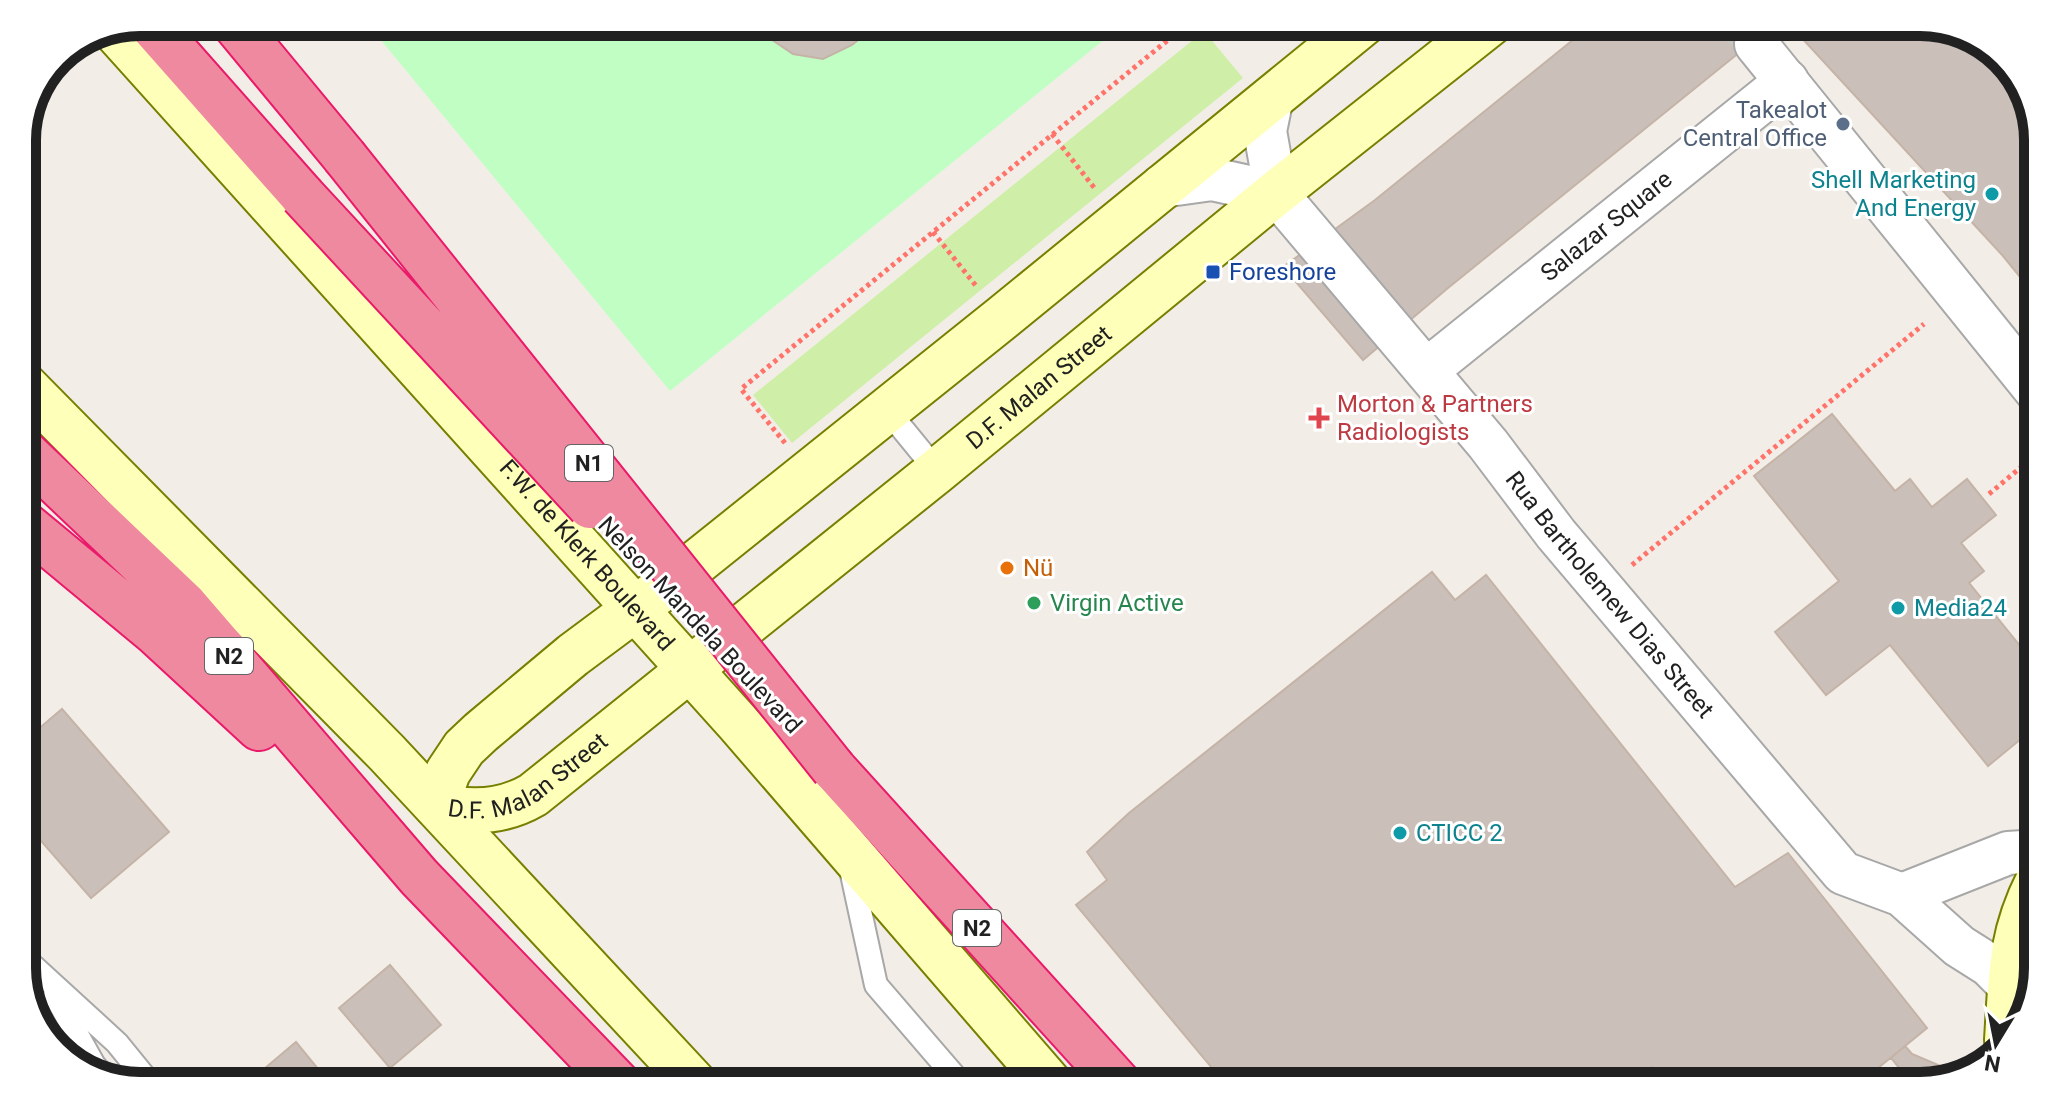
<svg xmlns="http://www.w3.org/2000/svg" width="2060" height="1108" font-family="Roboto,sans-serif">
<rect width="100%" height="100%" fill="#f2eee7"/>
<!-- grass -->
<path fill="#cfefa9" d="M1204,31L1243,78L792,443L753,395Z"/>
<!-- park -->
<path fill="#c1fec4" d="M366,22H1126L670,391Z"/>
<!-- building -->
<path fill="#cac0b9" stroke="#c5b3a7" stroke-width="2" d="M761,22H881L852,45L823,59L793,54L768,37Z
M1595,22H1777L1448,288L1363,360L1283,267L1375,200Z
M1787,22H1920L1973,34L2018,75L2038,132V299L2003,256Z
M1832,414L1895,491L1910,479L1932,507L1967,479L1996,515L1961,543L1984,571L1969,583L2038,668V725L1988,766L1890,645L1826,695L1775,632L1839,581L1754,476Z
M1432,572L1455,600L1486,575L1735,887L1788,853L1927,1028L1856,1086H1667L1652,1067L1629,1086H1227L1076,905L1107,880L1087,852L1129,813Z
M62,709L169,832L91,898L22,819V743Z
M390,965L441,1025L390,1068L339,1008Z
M296,1042L332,1086H265L257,1075Z
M1905,1046L1912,1054L1962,1075L1923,1086L1908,1079L1891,1058Z"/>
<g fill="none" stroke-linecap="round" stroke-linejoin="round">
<!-- street-tunnel -->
<path stroke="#c8c5bf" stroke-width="42" stroke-dasharray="42 21" stroke-linecap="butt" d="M1739,22L1756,44"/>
<defs>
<path id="lane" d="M887,410L937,471
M850,865L876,985L963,1086
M22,956L117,1043L152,1086
M55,995L94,1065L105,1078"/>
<g id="street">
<path d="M1756,44L2038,393"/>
<path id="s1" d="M1272,97L1265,131L1276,193L1488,444L1556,534L1843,873L1902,895L1959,946L1989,965L2009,985"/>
<path d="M1162,186L1212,179L1276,193"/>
<path id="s2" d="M1427,370L1787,81"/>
<path d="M1902,895L2008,853L2038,851"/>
</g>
<g id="secondary">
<path id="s3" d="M116,32L738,723L1052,1086"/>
<path d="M22,383L387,753L697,1086"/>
<path id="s4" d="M436,805C470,814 502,813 533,795L937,471L1276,193L1492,22"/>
<path d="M436,805L448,772L464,748L481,732L573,655L686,571L1002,318L1365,22"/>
<path d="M2007,1040C2011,979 2009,938 2038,881"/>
</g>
<path id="highway" d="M149,22L302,195
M233,22L344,156
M22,450L185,605L419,877L620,1086
M22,522L156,633L259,728
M834,769L1121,1086"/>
</defs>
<!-- lane casing -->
<use href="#lane" stroke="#a8a8a8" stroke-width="26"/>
<!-- street casing -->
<use href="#street" stroke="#a8a8a8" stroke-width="46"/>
<!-- secondary casing -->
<use href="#secondary" stroke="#777f00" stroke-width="48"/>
<!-- highway casing -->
<use href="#highway" stroke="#ea196a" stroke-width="48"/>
<!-- path -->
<path stroke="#ff736a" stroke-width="5" stroke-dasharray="4 4" stroke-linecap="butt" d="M1052,134L1096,190
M933,232L977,287
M785,443L741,389L1190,22
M1989,494L2038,453
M1632,565L1924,324"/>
<!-- lane -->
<use href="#lane" stroke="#fff" stroke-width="22"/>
<!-- street -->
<use href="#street" stroke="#fff" stroke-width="42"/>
<!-- secondary -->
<use href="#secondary" stroke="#feffb8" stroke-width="44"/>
<!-- highway -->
<use href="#highway" stroke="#ef89a0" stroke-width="44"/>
<defs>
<path id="highway-bridge" d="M344,156L834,769
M302,195L590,506"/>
</defs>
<!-- highway-bridge casing -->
<use href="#highway-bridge" stroke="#ea196a" stroke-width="48" stroke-linecap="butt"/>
<!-- highway-bridge -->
<use href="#highway-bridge" stroke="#ef89a0" stroke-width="44"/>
</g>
<!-- markers -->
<circle fill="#5c6f8a" stroke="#fff" stroke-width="3" cx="1843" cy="124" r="8"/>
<g fill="#0f9aa8" stroke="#fff" stroke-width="3">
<circle cx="1992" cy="194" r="8"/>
<circle cx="1898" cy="608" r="8"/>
<circle cx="1400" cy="833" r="8"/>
</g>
<rect fill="#1a4fb4" stroke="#fff" stroke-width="3" x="1205" y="264" width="16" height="16" rx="4"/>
<path fill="#e0444e" stroke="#fff" stroke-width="3" d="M1315 406h8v8h8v8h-8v8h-8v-8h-8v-8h8z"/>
<circle fill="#e8710a" stroke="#fff" stroke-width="3" cx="1007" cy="568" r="8"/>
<circle fill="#2e9e5b" stroke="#fff" stroke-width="3" cx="1034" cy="603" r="8"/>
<g text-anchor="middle" stroke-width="6" stroke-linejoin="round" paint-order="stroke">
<!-- shield labels -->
<g fill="#fff" stroke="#646464" stroke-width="2">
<rect x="565" y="445" width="48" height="36" rx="6"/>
<rect x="205" y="638" width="48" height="36" rx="6"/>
<rect x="953" y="910" width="48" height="36" rx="6"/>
</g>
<g font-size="22" font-weight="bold" fill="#212121">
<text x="589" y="471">N1</text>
<text x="229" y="664">N2</text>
<text x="977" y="936">N2</text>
</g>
<!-- service labels -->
<g font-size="24" fill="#4e5e75" stroke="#fff" text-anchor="end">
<text x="1827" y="118">Takealot<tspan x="1827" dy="28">Central Office</tspan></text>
</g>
<!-- culture labels -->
<g font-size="24" fill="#0d838f" stroke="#fff" text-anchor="start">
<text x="1976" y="188" text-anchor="end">Shell Marketing<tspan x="1976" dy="28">And Energy</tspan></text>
<text x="1914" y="616">Media24</text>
<text x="1416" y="841">CTICC 2</text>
</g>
<!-- street labels -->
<g font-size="24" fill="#212121" stroke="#fff">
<text dy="8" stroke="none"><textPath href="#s2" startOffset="230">Salazar Square</textPath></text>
<text dy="8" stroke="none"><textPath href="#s4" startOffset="750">D.F. Malan Street</textPath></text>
<text dy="8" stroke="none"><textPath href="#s3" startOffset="704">F.W. de Klerk Boulevard</textPath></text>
<text dy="8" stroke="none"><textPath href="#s1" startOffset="620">Rua Bartholemew Dias Street</textPath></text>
<text transform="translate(700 625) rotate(47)" y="8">Nelson Mandela Boulevard</text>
<text dy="8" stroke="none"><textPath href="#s4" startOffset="102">D.F. Malan Street</textPath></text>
</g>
<!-- transit labels -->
<g font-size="24" fill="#164399" stroke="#fff" text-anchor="start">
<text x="1229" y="280">Foreshore</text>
</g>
<!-- health labels -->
<g font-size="24" fill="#be3a42" stroke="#fff" text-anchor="start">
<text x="1337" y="412">Morton &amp; Partners<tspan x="1337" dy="28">Radiologists</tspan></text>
</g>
<!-- food labels -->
<g font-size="24" fill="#c56008" stroke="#fff" text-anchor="start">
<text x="1023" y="576">Nü</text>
</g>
<!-- leisure labels -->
<g font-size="24" fill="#27864d" stroke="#fff" text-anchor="start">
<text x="1050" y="611">Virgin Active</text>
</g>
</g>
<!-- crop -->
<path d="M0 0H2060V1108H0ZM140 36H1920A104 104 0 0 1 2024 140V968A104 104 0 0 1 1920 1072H140A104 104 0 0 1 36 968V140A104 104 0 0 1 140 36Z" fill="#fff" fill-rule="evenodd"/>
<path fill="none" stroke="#212121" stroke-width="10" d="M140 36H1920A104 104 0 0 1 2024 140V968A104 104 0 0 1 1920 1072H140A104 104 0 0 1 36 968V140A104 104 0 0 1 140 36Z"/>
<!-- north arrow -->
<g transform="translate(1996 1044) rotate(190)" stroke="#ffffff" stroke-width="6" paint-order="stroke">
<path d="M0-6L14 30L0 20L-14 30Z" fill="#212121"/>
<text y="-12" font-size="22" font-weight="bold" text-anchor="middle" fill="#212121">N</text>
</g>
</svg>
